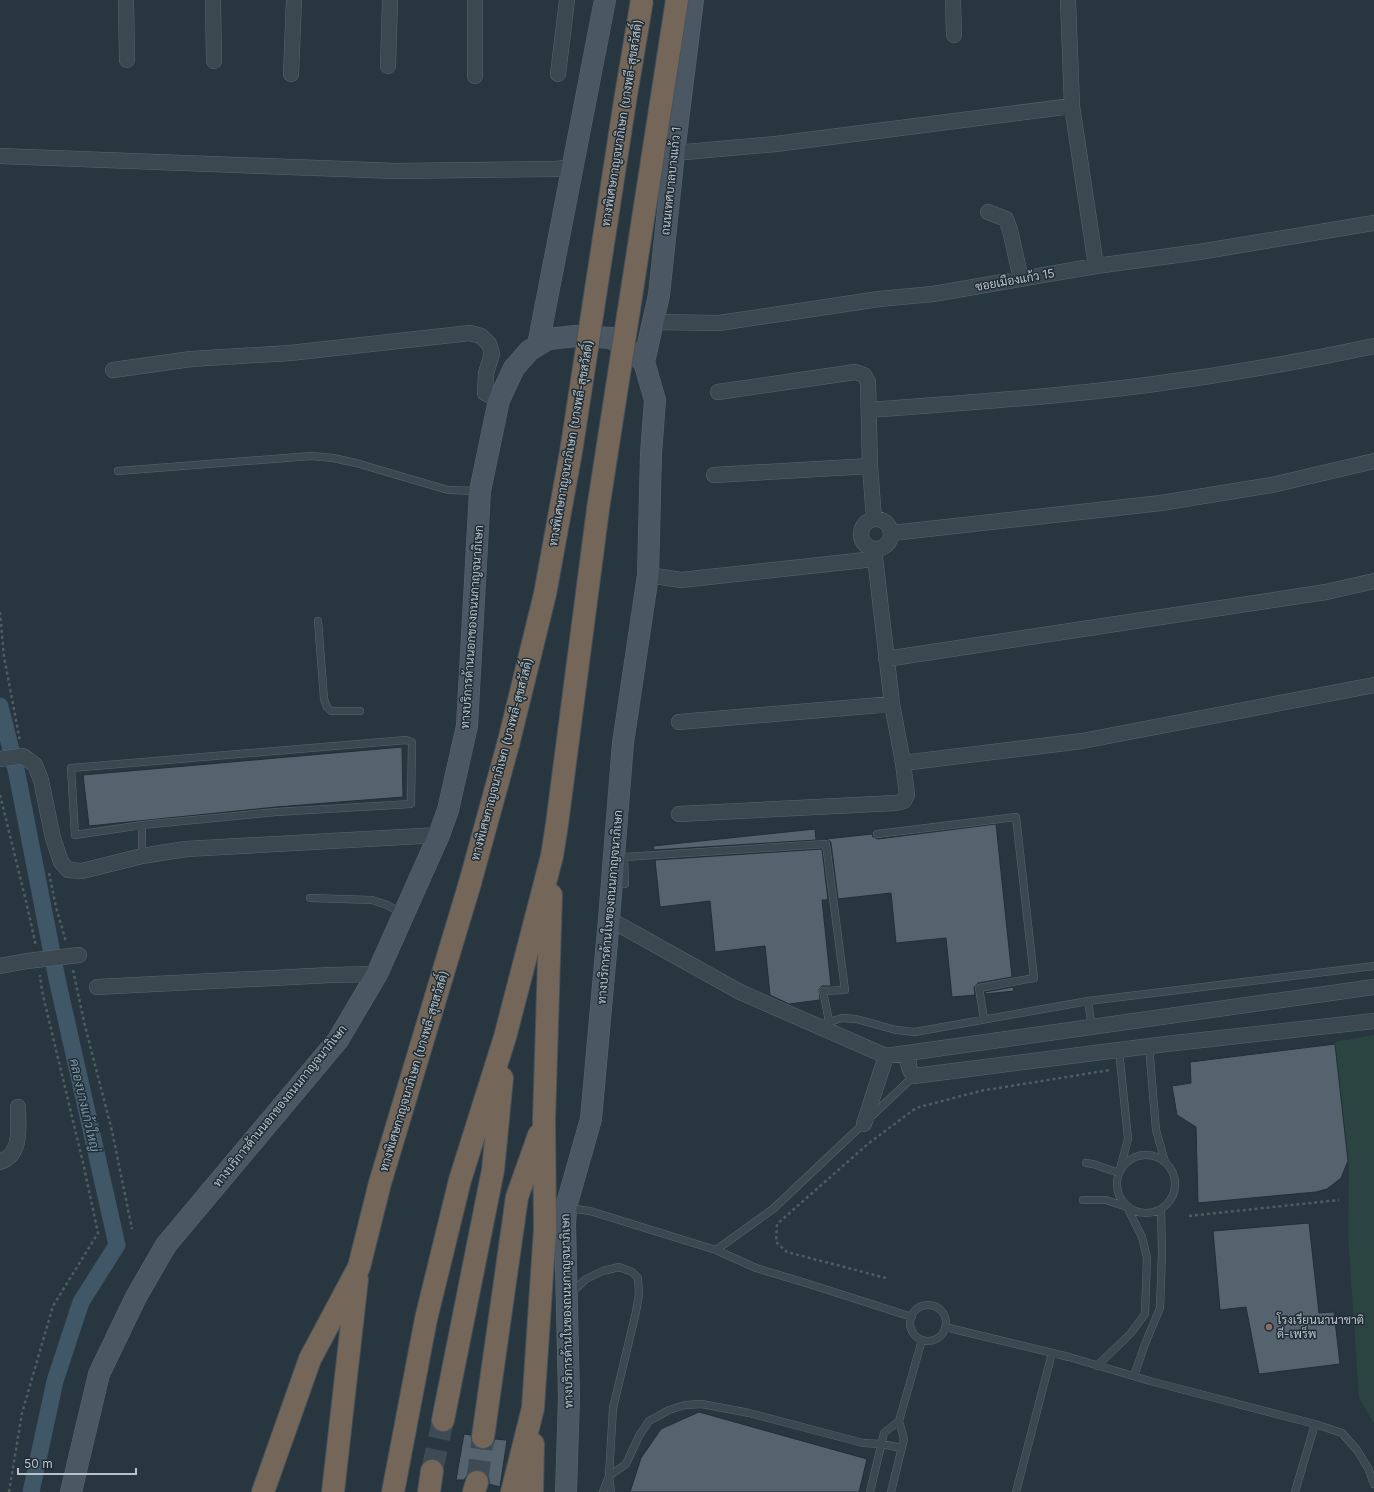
<svg xmlns="http://www.w3.org/2000/svg" width="1374" height="1492" font-family="Inter,Sarabun,sans-serif">
<rect width="100%" height="100%" fill="#283640"/>
<!-- green -->
<path fill="#2b4341" d="M1374,1035V1424L1359,1398L1348,1236L1349,1168L1335,1042Z"/>
<g fill="none" stroke-linecap="round" stroke-linejoin="round">
<!-- canal -->
<path stroke="#405768" stroke-width="17" d="M0,706L17,774L57,979L117,1245L81,1302L55,1381L31,1492"/>
</g>
<!-- building -->
<path fill="#54636d" stroke="#232f37" d="M402,747L403,797L276,807L89,826L83,775Z
M996,824L1012,977L978,983L974,987L975,995L952,997L946,938L896,943L891,893L838,899L831,843L830,841L826,839L872,834L873,837L878,839Z
M815,829L816,840L654,850L653,846Z
M822,849L828,900H822L831,986H822L819,989L820,1000L789,1004L770,995L765,946L715,952L710,901L660,907L655,860Z
M1013,987L1014,991L985,994V992Z
M1335,1044L1348,1161L1341,1178L1327,1189L1316,1192L1198,1203L1196,1127L1177,1115L1172,1086L1191,1083L1190,1062Z
M1309,1223L1319,1313L1334,1312L1340,1364L1259,1374L1246,1307L1220,1310L1213,1231Z
M699,1412L867,1459L859,1492H630L641,1458L661,1429Z
M464,1434L471,1435L472,1442L476,1447L481,1449L488,1448L493,1444L495,1439L507,1440L500,1487L489,1484V1479L486,1474L480,1470H474L469,1473L464,1480H456Z"/>
<g fill="none" stroke-linecap="round" stroke-linejoin="round">
<!-- motorway-tunnel -->
<path stroke="#3e4b55" stroke-width="22" stroke-dasharray="22 11" stroke-linecap="butt" d="M432,1471L443,1420
M477,1482L483,1437"/>
<defs>
<path id="service" d="M118,471L311,456L333,458L356,463L448,490L478,491
M318,621L324,699L327,707L331,711H360
M877,834L1016,817L1034,978L979,988L984,1019
M142,856V825L276,812L411,804L412,742L406,740L71,768L75,835L142,825
M625,884L624,857L826,844L845,990L823,991L829,1021
M310,898L372,900L387,905L403,914
M1088,1001L1092,1028
M820,1025L842,1018L856,1019L896,1030L915,1032L1088,1001L1374,966
M1149,1046L1156,1130L1165,1162
M1117 1184a29 29 0 1 1 58 0a29 29 0 1 1-58 0Z
M1086,1163L1093,1164L1119,1173L1128,1139L1119,1050
M1083,1200H1106L1127,1207L1142,1237L1147,1258L1145,1314L1131,1333L1097,1366
M568,1208L590,1211L716,1250L756,1268L809,1284L912,1317
M716,1250L773,1209L914,1076
M570,1294L586,1279L603,1271L619,1267L632,1272L638,1278L639,1294L636,1312L613,1408L609,1476
M910 1323a18 18 0 1 1 36 0a18 18 0 1 1-36 0Z
M945,1327L1069,1357L1150,1381L1315,1424L1342,1433L1357,1450L1368,1468L1374,1484
M1134,1376L1145,1344L1160,1308L1162,1253L1161,1209
M609,1476L626,1464L639,1436L649,1421L669,1410L685,1405L702,1404L749,1413L863,1443L881,1444L902,1448
M603,1492L609,1476L611,1492
M870,1492L884,1433L899,1421
M891,1492L904,1439L899,1421L922,1340
M1016,1492L1052,1353
M1295,1492L1315,1424"/>
<path id="minor" d="M126,0L127,60
M213,0L214,61
M475,0V76
M953,0L954,35
M1068,0L1072,106L1096,266
M388,66L390,0
M291,74L294,0
M558,74L567,0
M674,153L776,144L1072,106
M0,156L396,171L556,169L573,167
M988,212L1006,219L1010,230L1021,279
M654,322L719,323L879,299L933,294L1096,266L1199,252L1374,223
M113,370L191,359L290,353L470,333L481,336L489,344L492,354L486,373L485,393L499,400
M718,392L855,372L864,375L868,382L870,466L874,519
M869,410C962,403 1055,397 1147,385C1223,375 1299,362 1374,346
M714,475L870,466
M861 534a15 15 0 1 1 30 0a15 15 0 1 1-30 0Z
M892,533L1161,503L1272,485L1374,461
M648,575L681,580L874,559
M886,659L1326,592L1374,581
M679,722L892,704
M0,759L23,756L35,765L41,780L53,838L61,862L68,870L82,871L142,856L186,849L439,835
M903,763L1082,741L1374,685
M679,814L895,803L904,801L907,795L903,763L892,704L874,549
M609,919L740,992L886,1056L1374,987
M0,966L27,961L79,955
M97,987L331,975L377,974
M912,1053C906,1061 908,1069 914,1076L1166,1044L1374,1021
M864,1124L886,1056
M0,1162C23,1154 18,1127 18,1107"/>
<path id="secondary" d="M538,345L605,0
M644,362L659,295L674,153L693,0
M71,1492L99,1374L136,1297L166,1245L338,1040L377,974L439,835L448,810L467,726L480,491L499,400L514,368L529,351L548,339L576,336L612,338L644,362L655,400L651,454L648,575L623,743L609,919L591,1119L566,1207L565,1224L569,1397L566,1492"/>
<path id="motorway" d="M443,1420L493,1170L502,1078
M483,1437L517,1197L539,1135
M263,1492L310,1359L359,1267L380,1183L470,883
M333,1492L357,1279
M393,1492L426,1319L460,1180L505,1037L552,856L557,824L598,509
M429,1492L432,1471
M474,1492L477,1482
M512,1492L533,1408L545,1229L544,1120L551,895
M532,1492L533,1444"/>
</defs>
<!-- service casing -->
<use href="#service" stroke="#5a656d" stroke-width="8"/>
<!-- minor casing -->
<use href="#minor" stroke="#5a656d" stroke-width="16"/>
<!-- secondary casing -->
<use href="#secondary" stroke="#5a656d" stroke-width="22"/>
<!-- motorway casing -->
<use href="#motorway" stroke="#47525a" stroke-width="24"/>
<!-- path -->
<path stroke="#4b5f5e" stroke-width="2.5" stroke-dasharray="3 3" stroke-linecap="butt" d="M0,612L4,657L20,741
M0,795L25,897L36,946
M49,873L56,907L66,942
M73,970L85,1026L112,1131L132,1229
M1189,1216L1339,1200
M886,1278L787,1252L776,1242L777,1224L869,1143L916,1108L980,1091L1110,1070
M9,1492L22,1413L53,1306L98,1233L84,1167L42,991L40,975"/>
<!-- service -->
<use href="#service" stroke="#3c4850" stroke-width="7"/>
<!-- minor -->
<use href="#minor" stroke="#3c4850" stroke-width="15"/>
<!-- secondary -->
<use href="#secondary" stroke="#4b5863" stroke-width="21"/>
<!-- motorway -->
<use href="#motorway" stroke="#75665a" stroke-width="22"/>
<defs>
<path id="motorway-bridge" d="M598,509L677,0
M470,883L509,741L545,594L571,452L625,101L642,0"/>
</defs>
<!-- motorway-bridge casing -->
<use href="#motorway-bridge" stroke="#47525a" stroke-width="24" stroke-linecap="butt"/>
<!-- motorway-bridge -->
<use href="#motorway-bridge" stroke="#75665a" stroke-width="22"/>
</g>
<!-- markers -->
<circle fill="#8d6e63" stroke="#212d35" stroke-width="1.5" cx="1269" cy="1327" r="4"/>
<g text-anchor="middle" stroke-width="3" stroke-linejoin="round" paint-order="stroke">
<!-- street labels -->
<g font-size="12" fill="#b9c2ca" stroke="#212d35">
<text transform="translate(622 123) rotate(-81)" y="4">ทางพิเศษกาญจนาภิเษก (บางพลี-สุขสวัสดิ์)</text>
<text transform="translate(671 181) rotate(-84)" y="4">ถนนเทศบาลบางแก้ว 1</text>
<text transform="translate(1015 280) rotate(-10)" y="4">ซอยเมืองแก้ว 15</text>
<text transform="translate(571 443) rotate(-80)" y="4">ทางพิเศษกาญจนาภิเษก (บางพลี-สุขสวัสดิ์)</text>
<text transform="translate(472 627) rotate(-86)" y="4">ทางบริการด้านนอกของถนนกาญจนาภิเษก</text>
<text transform="translate(502 759) rotate(-75)" y="4">ทางพิเศษกาญจนาภิเษก (บางพลี-สุขสวัสดิ์)</text>
<text transform="translate(610 907) rotate(-85)" y="4">ทางบริการด้านในของถนนกาญจนาภิเษก</text>
<text transform="translate(414 1071) rotate(-73)" y="4">ทางพิเศษกาญจนาภิเษก (บางพลี-สุขสวัสดิ์)</text>
<text transform="translate(280 1106) rotate(-51)" y="4">ทางบริการด้านนอกของถนนกาญจนาภิเษก</text>
<text transform="translate(567 1311) rotate(-91)" y="4">ทางบริการด้านในของถนนกาญจนาภิเษก</text>
</g>
<!-- poi labels -->
<g font-size="12" fill="#b9c2ca" stroke="#212d35" text-anchor="start">
<text x="1277" y="1324">โรงเรียนนานาชาติ<tspan x="1277" dy="14">ดี-เพร็พ</tspan></text>
</g>
<!-- water labels -->
<g font-size="13" font-style="italic" fill="#7c97aa" stroke="#212d35">
<text transform="translate(85 1105) rotate(77)" y="5">คลองบางแก้วใหญ่</text>
</g>
</g>
<!-- scale -->
<path d="M18 1468v6h118v-6" fill="none" stroke="#b9c2ca" stroke-width="2"/>
<text x="24" y="1468" font-size="12" fill="#b9c2ca" stroke="#212d35" stroke-width="3" paint-order="stroke">50 m</text>
</svg>
